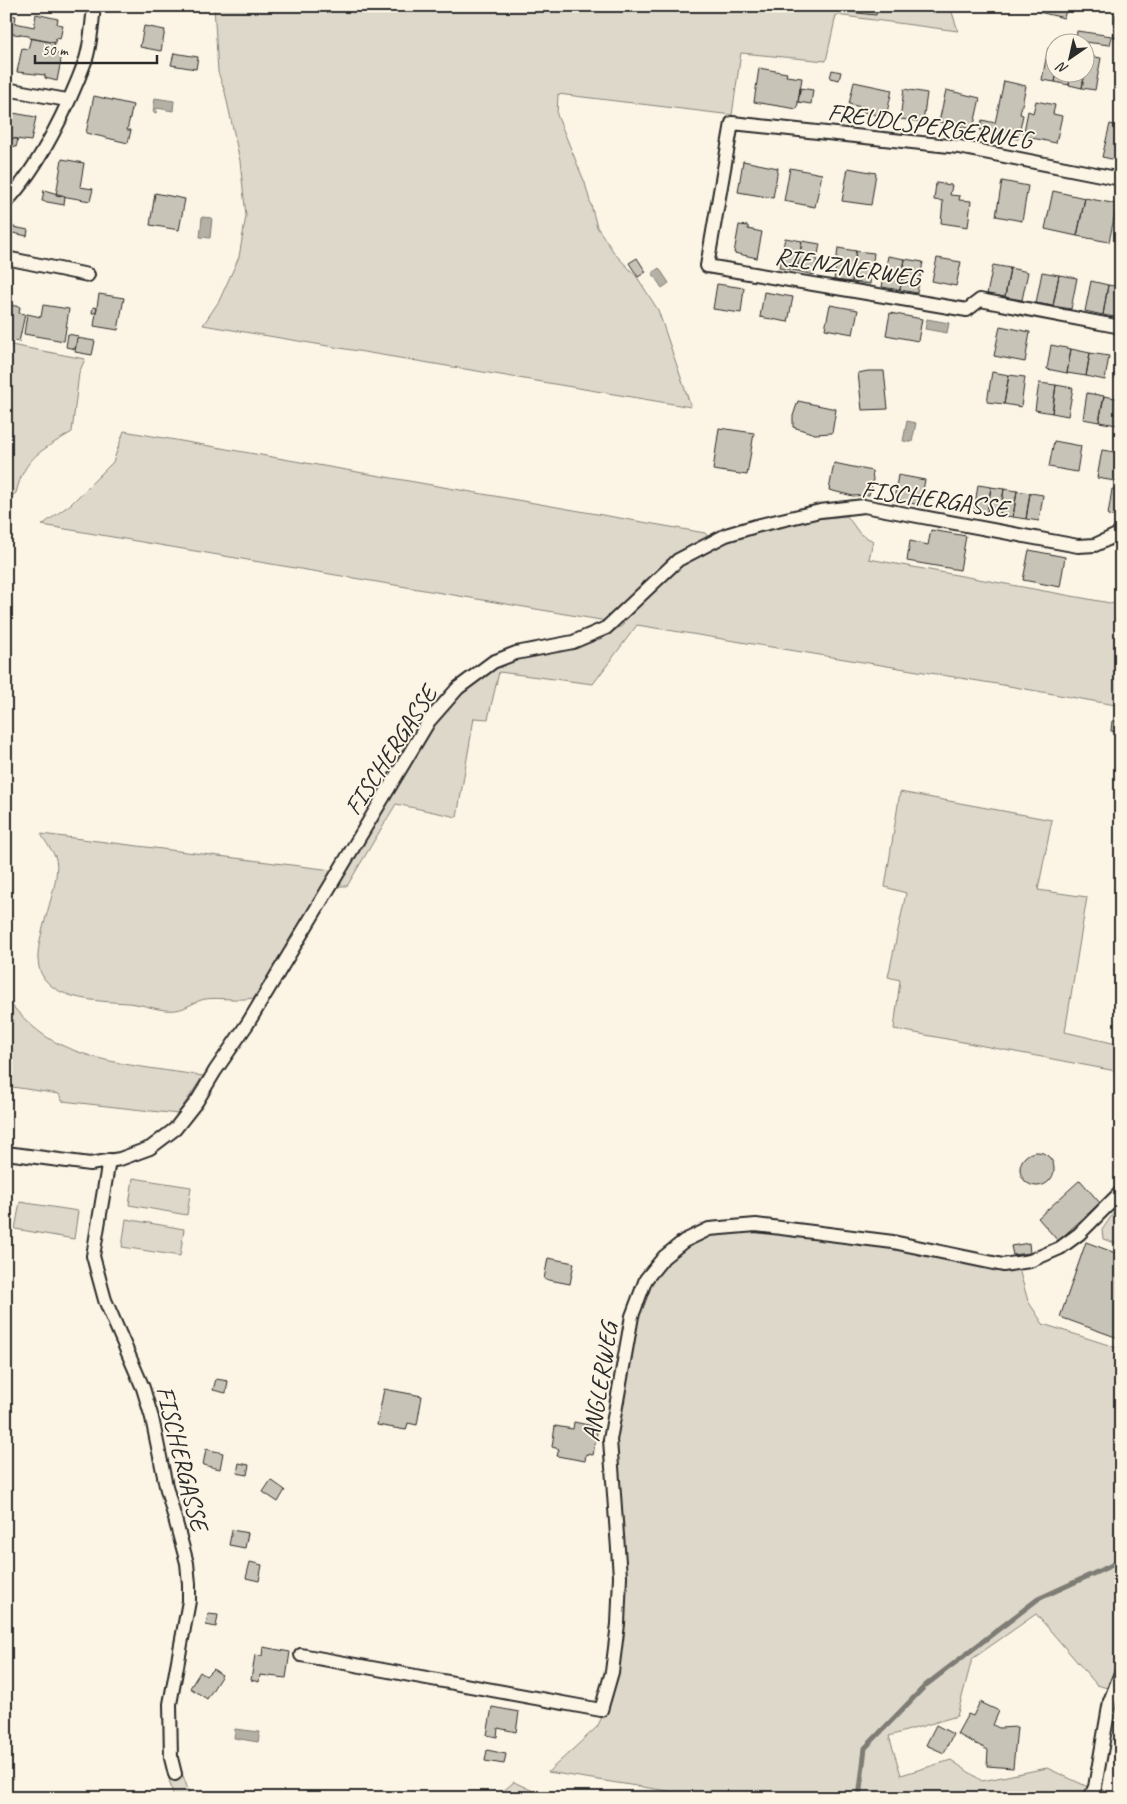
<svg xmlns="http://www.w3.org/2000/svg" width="1127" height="1804" font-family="Caveat,sans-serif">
<rect width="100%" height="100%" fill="#fcf5e5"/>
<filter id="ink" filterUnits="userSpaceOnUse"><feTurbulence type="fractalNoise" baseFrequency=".02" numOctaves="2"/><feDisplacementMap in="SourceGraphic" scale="10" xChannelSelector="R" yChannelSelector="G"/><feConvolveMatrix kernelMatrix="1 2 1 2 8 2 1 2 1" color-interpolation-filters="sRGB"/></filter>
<g filter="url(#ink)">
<!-- green -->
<path fill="#ded8ca" stroke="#84827a" d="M214,6H950L958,31L836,15L826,61L741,53L732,115L558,94L557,115L585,183L597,227L615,254L637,277L658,310L691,407L203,325L219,301L239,257L246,216L240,161L225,92L218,72Z
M6,344L85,359L79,373L72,432C41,451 25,456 16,493L6,500Z
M124,431L705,533L716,545L752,530L803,520L847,516L860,534L873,541L869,559L1121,605V706L1003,685L637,625L593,684L499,672L488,719L474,718L457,817L396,804L347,886H336L441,715C463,693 485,670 515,660C552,648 592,649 624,624L42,525L71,504L113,462Z
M900,792L1052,820L1038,890L1087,897L1065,1032L1121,1045V1072L894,1029L900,980L888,977L906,893L885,887Z
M41,834L332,870L254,998C237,1001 221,997 205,999C195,1001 186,1009 176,1010C160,1012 144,1004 128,1003C98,1001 40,1001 38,960C36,933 64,877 55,856C51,849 45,841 41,834Z
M6,999C21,1016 39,1035 59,1044C103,1065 155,1068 203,1076L178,1114L62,1101L59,1094L6,1086Z
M133,1178L191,1187L187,1215L129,1205Z
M20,1202L78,1211L74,1239L15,1229Z
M1121,1202V1245L1103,1239L1102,1230Z
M126,1219L184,1229L180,1256L122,1247Z
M773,1230L861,1240L992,1268L1019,1269L1028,1301L1043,1324L1121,1349V1692L1097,1685L1036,1614L972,1659L957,1716L889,1736L901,1775L951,1760L982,1781L1047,1768L1112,1798H712L548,1772L597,1727L607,1707L616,1673L614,1465L617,1427L642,1296L657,1271L681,1248L710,1233Z
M165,1747L176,1756L191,1798H174L167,1772Z
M514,1782L533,1791L528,1798H495Z"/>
<!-- water -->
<path fill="#b4b0a5" stroke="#7d7b74" d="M155,98L174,101L173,111L157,108L156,113L153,112Z
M202,217L212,218L210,238L200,237Z
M659,268L669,283L662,288L652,273Z
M927,319L949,323L947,333L925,329Z
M907,421L916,423L912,442L903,441Z
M235,1729L260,1732L258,1742L234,1738Z"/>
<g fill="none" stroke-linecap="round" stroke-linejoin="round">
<!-- stream -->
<path stroke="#7d7b74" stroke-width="5" d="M859,1798L865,1748L926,1685L1038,1599L1121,1561"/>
</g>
<!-- building -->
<path fill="#c8c3b7" stroke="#2b2b2b" d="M848,6L877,8L876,15L848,12Z
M1040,6H1067L1064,18L1039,12Z
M6,14L16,16L15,23L34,27L36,14L58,19L57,24L63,25L60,39L56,38L55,43L29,38V36L6,33Z
M1116,14L1121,15V39L1113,37Z
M144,26L165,30L161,51L140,47Z
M1077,31L1112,36L1110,45L1076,41Z
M31,38L55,43L53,53L62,55L57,81L45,78V75L17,72L22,48L28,49Z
M1048,48L1054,49V72H1057L1055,82L1042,80Z
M174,53L198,57L196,69L171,65Z
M1084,55L1088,56L1082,88L1069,85L1071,72H1084Z
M1088,56L1101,58L1095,90L1082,88Z
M759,68L787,73L786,76L802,78L797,109L754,102Z
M832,70L841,72L839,80L830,78Z
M1057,72H1071L1069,85L1055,82Z
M1121,73V93L1117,92Z
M1004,81L1026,86L1020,114L1023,115L1018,139L980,131L982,120L995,123Z
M854,82L892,90L886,117L863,112L864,108L849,104Z
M800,88L813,90L811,104L798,102Z
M904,89L927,93L923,122L900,119Z
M946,90L980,98L973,129L939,122Z
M94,96L133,105L127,130H131L128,143L86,133Z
M1036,101L1055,105L1053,114L1062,116L1056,143L1023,136L1028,111L1033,113Z
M13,113L36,117L31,141L9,138Z
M1110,124L1121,127V161L1102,157Z
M6,137L18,139L16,147L6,145Z
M62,159L84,163L80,187L93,189L90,201L56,195Z
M743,161L778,168L773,198L738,192Z
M790,168L822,174L815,207L784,201Z
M848,168L876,173L871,205L842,201Z
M1002,181L1028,186L1022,221L996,216Z
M936,183L952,185L950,195L960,196L959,200L971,201L968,227L941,223L943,201L934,200Z
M44,190L65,196L64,205L42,201Z
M1053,191L1085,198L1077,236L1045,229Z
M155,193L185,199L179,230L150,225Z
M1085,198L1117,204L1109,242L1077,236Z
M739,225L748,226V229L762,232L757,258L734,253Z
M9,226L28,230L27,236L8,232Z
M785,238L802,241L797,271L779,268Z
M802,241L820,244L814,275L797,271Z
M838,248L856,251L852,282L834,280Z
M1118,250L1121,251V261L1116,260Z
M856,251L874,253L870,284L852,282Z
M888,256L905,259L900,290L882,287Z
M637,258L646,272L638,277L629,263Z
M937,258L961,262L956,286L932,281Z
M905,259L923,262L917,293L900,290Z
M993,265L1010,268L1005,297L987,294Z
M1010,268L1028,272L1022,300L1005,297Z
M1042,272L1059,275L1053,306L1036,303Z
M1059,275L1077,278L1071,309L1053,306Z
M1091,281L1108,285L1103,315L1085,311Z
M717,284L744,288L741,313L713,309Z
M1108,285L1121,287L1120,318L1103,315Z
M764,292L793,297L788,322L760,317Z
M99,294L124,298L118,330L94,326Z
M6,304L20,307L19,313L25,314L19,342L6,339Z
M43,305L69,309L64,341L24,334L27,314L41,317Z
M830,305L858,310L853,334L825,329Z
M93,307L97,308L96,313H92Z
M890,313L922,319L918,341L886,335Z
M1000,326L1030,332L1025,362L994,356Z
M68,334L78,336L75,349L66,347Z
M77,338L95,341L92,355L75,352Z
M1051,345L1071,349L1067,373L1047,369Z
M1071,349L1090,353L1086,376L1067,373Z
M1090,353L1109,356L1105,380L1086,376Z
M1117,361H1121V379L1115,378Z
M868,371H884L888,409L862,410L858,373Z
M992,372L1009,375L1004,404L987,402Z
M1009,375L1025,377L1021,407L1004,404Z
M1039,383L1056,385L1052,413L1035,410Z
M1056,385L1073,388L1068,416L1052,413Z
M1087,393L1104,396L1099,422L1083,419Z
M1104,396L1121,399L1117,425L1099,422Z
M798,401L836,409L832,433L815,434L793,427V416Z
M719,428L754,433L747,475L713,470Z
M1054,441L1081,446L1077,472L1049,467Z
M1102,450L1121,453V482L1097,478Z
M834,463L872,471L873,480L869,495L853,496L829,490Z
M898,475L925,480L920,505L894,500Z
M978,485L991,487L987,513L974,511Z
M991,487L1004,489L1000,515L987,513Z
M1004,489L1017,491L1013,517L1000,515Z
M1112,489L1121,490V515L1119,517L1108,515Z
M1017,491L1030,493L1026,519L1013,517Z
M1030,493L1043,495L1039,521L1026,519Z
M931,530L966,536L960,570L907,561L910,541L928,545Z
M1029,550L1065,557L1060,587L1023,580Z
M1112,721H1120L1119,732L1111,731Z
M1121,849V869H1117Z
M1020 1169a17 17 0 1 1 34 0a17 17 0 1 1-34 0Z
M1080,1180L1100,1203L1058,1241L1038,1218Z
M1086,1242L1121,1255V1339L1060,1317Z
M1029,1243L1030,1253L1013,1255L1011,1246Z
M548,1258L574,1263L570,1284L544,1279Z
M216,1379L228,1381L226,1393L213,1390Z
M384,1389L422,1396L417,1425L408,1423L406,1430L377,1425Z
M574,1422L598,1427L593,1455L586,1454L585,1461L557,1456L559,1449L552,1447L555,1426L573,1429Z
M206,1449L223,1453L220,1469L203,1465Z
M239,1463L249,1465L247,1475L237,1473Z
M271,1480L285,1490L278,1502L263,1492Z
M232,1530L248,1533L245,1548L229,1545Z
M250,1562L262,1565L259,1581L246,1578Z
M208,1614L218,1615L216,1627L206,1625Z
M263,1647L290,1652L286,1678L260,1675L259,1682L251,1680L255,1655L262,1656Z
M213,1669L222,1675L207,1699L190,1688L200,1672L206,1676Z
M980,1702L999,1711L993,1725L999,1728L1017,1727L1013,1768L987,1766L988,1750L957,1734L968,1714L973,1716Z
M492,1707L519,1712L516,1732L498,1728L497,1737L487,1735Z
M936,1725L953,1734L944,1753L926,1745Z
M487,1750L506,1754L504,1764L485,1761Z"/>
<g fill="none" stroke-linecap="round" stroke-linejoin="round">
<defs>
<path id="street" d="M6,89L67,100
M1121,179L959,147L732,123L707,266L967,310L980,300L1121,327
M6,202C40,166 69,105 86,59C91,43 92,23 94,6
M6,258L88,275
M6,1153L90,1164L120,1159L150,1148L175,1129L197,1101L215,1071L248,1023L429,721L458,688L493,662L516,653L573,642L606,628L678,560L726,535L756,526L820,511L864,506L1078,546L1095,545L1121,533
M109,1160L93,1256L105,1300L143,1388L152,1418L166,1486L187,1563L189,1584V1601L170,1704L171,1758L175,1774
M301,1655L601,1710L612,1672L618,1624L620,1576L610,1440L632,1316L646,1279L664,1257L684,1241L709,1229L756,1225L893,1242L1003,1265L1030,1261L1060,1248L1079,1234L1121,1192
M1090,1798L1095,1787L1110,1701L1121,1673"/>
</defs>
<!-- street casing -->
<use href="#street" stroke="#2b2b2b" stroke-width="16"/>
<!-- street -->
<use href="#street" stroke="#fcf5e5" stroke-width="12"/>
</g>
</g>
<g text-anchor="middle" stroke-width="4" stroke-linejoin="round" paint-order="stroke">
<!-- street labels -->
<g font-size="25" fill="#2b2b2b" stroke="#fcf5e5">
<text transform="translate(930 125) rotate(8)" y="9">FREUDLSPERGERWEG</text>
<text transform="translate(848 266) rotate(9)" y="9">RIENZNERWEG</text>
<text transform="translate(935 498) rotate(8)" y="9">FISCHERGASSE</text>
<text transform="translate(390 750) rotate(-57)" y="9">FISCHERGASSE</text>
<text transform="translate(599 1382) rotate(-81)" y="9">ANGLERWEG</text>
<text transform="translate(183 1458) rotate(76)" y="9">FISCHERGASSE</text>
</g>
</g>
<!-- margin -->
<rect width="1127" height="1804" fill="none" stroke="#fcf5e5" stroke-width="25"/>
<rect x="12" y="12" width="1102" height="1779" fill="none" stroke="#2b2b2b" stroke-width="2" filter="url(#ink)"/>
<!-- north arrow -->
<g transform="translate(1070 58) rotate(214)"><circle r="24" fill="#fcf5e5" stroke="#a8a49b"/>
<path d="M0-4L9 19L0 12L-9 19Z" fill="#2b2b2b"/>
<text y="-8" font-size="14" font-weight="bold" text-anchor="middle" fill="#2b2b2b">N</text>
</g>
<!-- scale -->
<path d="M35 55v8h122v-8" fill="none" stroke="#2b2b2b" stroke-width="2.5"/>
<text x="42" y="55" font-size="15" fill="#2b2b2b" stroke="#fcf5e5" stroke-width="4" paint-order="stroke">50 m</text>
</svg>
